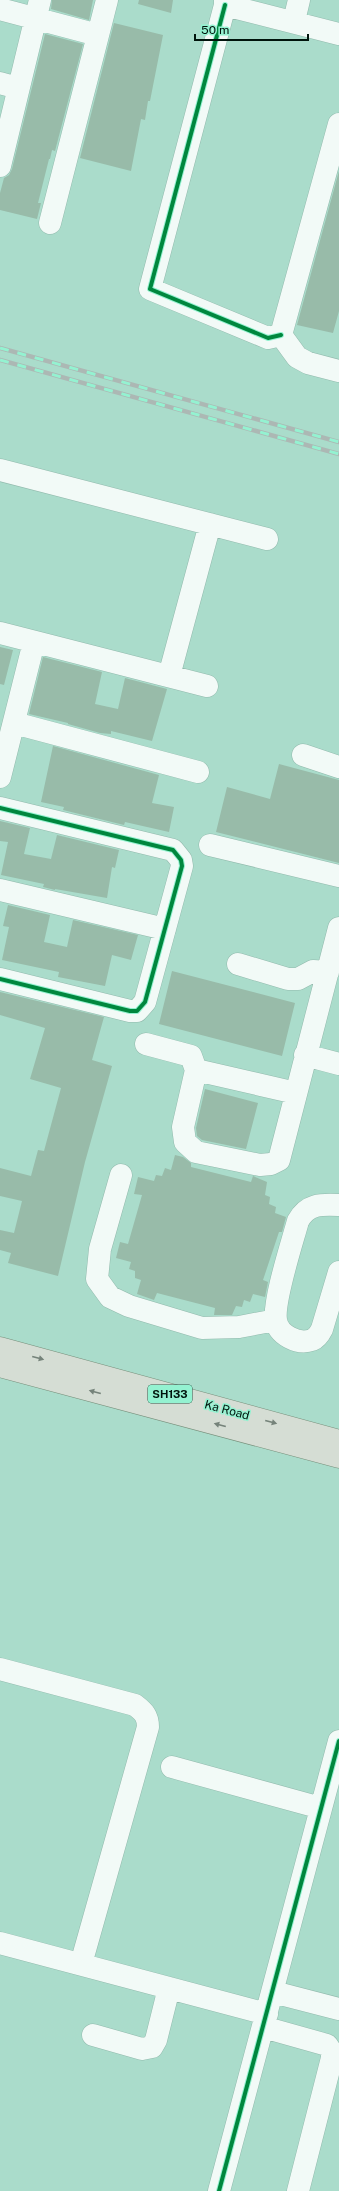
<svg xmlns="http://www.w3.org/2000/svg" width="339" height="2191" font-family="'Public Sans',sans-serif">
<rect width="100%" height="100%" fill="#aadccb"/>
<!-- building -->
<path fill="#98bba9" d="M52,0H93L89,20L51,9Z
M139,0H173L171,13L138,4Z
M114,23L163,35L150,101H148L145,120L141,119L131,171L80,158Z
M45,34L83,44L55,151L52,150L50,159H49L38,203H41L37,219L0,210V193L4,178L9,175L12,169Z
M339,171V311L333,333L297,325Z
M0,647L13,650L4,685L0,684Z
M43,657L102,672L95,704L118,709L125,678L167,689L152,741L111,731V734L100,733L68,724V723L29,714Z
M53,746L159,775L152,803L174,807L169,832L125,822L124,825L63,810L64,807L41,802Z
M279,764L339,780V863L216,832L227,787L270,799Z
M0,821L30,828L24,854L51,859L57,835L119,850L115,868L112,867L107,898L55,889V890L43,887L44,884L1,875L8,842L0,841Z
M8,905L50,915L44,942L67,947L73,920L138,935L131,960L112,955L105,986L58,977L59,972L2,960L9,927L3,926Z
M172,971L295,1003L282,1056L159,1024Z
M0,992L104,1017L92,1060L112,1066L85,1162L58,1276L8,1263L11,1253L0,1250V1230L14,1233L22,1201L0,1196V1168L31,1176L38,1150L44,1151L61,1088L30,1079L45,1028L0,1015Z
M205,1089L258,1103L246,1149L202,1140L197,1136L196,1128Z
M175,1155L183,1157L191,1163V1167L251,1182L253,1176L267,1182L265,1195L270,1197L269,1204L276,1207L275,1213L286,1217L282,1232H279L263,1280L268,1282L265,1297L253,1294L250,1302L244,1300L242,1307L236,1306L232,1315H214L215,1308L157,1293L154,1300L137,1294L141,1280L135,1278V1271L129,1269L131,1262L116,1258L120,1242L128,1244L142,1195L134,1194L138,1177L154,1181L156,1175L162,1176L165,1168L171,1170Z"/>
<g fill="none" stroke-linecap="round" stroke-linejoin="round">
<defs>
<path id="minor" d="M225,0V5L339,34
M225,5L150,289L268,338L281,335
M0,9L98,35
M294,21L299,0
M0,83L18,88
M339,124L281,335L297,357L308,363L339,371
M0,166L40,0
M50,223L107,0
M0,470L267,539
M0,633L207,686
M169,676L210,524
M14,723L198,772
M303,755L339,767
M0,777L34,642
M0,808L173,850L181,860L182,866L145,1002L137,1011H130L0,979
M210,845L339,876
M0,890L165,929
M238,964L288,979H298L313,971L328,972
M146,1044L191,1056L196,1070
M305,1055L339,1064
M296,1093L196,1070L183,1127L185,1142L196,1152L260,1165L271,1164L279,1160L339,928
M121,1175L100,1249L97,1279L110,1297L129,1306L202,1328L239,1327L276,1320
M339,1205C321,1204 307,1204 298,1221C292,1243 273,1301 276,1320C278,1335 298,1345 312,1340C317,1338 320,1333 322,1329L339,1272
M0,1669L135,1705C144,1712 148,1716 148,1727L81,1964
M172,1767L321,1808
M0,1943L267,2014
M273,1992L339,2009
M263,2027L327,2045L333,2054L298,2191
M93,2035L142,2049L152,2047L156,2040L169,1988
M219,2191L339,1741"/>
<path id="major" d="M0,1348L339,1441
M0,1366L339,1457"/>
</defs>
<!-- minor casing -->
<use href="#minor" stroke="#92baad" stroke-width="23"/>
<!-- major casing -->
<use href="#major" stroke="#778f7b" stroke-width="23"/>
<!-- minor -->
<use href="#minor" stroke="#f2faf7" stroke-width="22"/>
<!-- major -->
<use href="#major" stroke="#d5ddd4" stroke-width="22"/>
<defs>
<path id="rail" d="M0,348L339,442
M0,360L339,454"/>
</defs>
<!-- rail casing -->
<use href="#rail" stroke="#acb8b4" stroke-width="4.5"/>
<!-- rail -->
<use href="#rail" stroke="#94f2d1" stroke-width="3" stroke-dasharray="9" stroke-linecap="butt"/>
<defs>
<path id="cycleway" d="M225,5L150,289L268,338L281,335
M0,808L173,850L181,860L182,866L145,1002L137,1011H130L0,979
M219,2191L339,1741"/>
</defs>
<!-- cycleway casing -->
<use href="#cycleway" stroke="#94f2d1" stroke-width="6"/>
<!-- cycleway -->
<use href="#cycleway" stroke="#00873e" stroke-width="4"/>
</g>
<!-- one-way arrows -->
<defs><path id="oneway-solid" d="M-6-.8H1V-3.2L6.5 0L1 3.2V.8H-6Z"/></defs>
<g fill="#75837a">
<use href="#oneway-solid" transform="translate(38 1358) rotate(15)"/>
<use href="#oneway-solid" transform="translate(95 1392) rotate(-165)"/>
<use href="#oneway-solid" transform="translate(271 1422) rotate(15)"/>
<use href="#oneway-solid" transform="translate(220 1425) rotate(-165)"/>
</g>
<g text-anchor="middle" stroke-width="3" stroke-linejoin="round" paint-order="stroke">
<!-- shield labels -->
<rect fill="#94f2d1" stroke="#2c5747" stroke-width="1" x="148" y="1385" width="44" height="18" rx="3"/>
<g font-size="11" font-weight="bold" fill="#00140c">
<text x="170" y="1398">SH133</text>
</g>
<!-- street labels -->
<g font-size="12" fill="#00140c" stroke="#94f2d1">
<text transform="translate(227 1410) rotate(15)" y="4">Ka Road</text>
</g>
</g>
<!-- scale -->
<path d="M195 34v6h113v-6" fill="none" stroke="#00140c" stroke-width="2"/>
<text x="201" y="34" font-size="12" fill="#00140c" stroke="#94f2d1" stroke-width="3" paint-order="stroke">50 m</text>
</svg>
